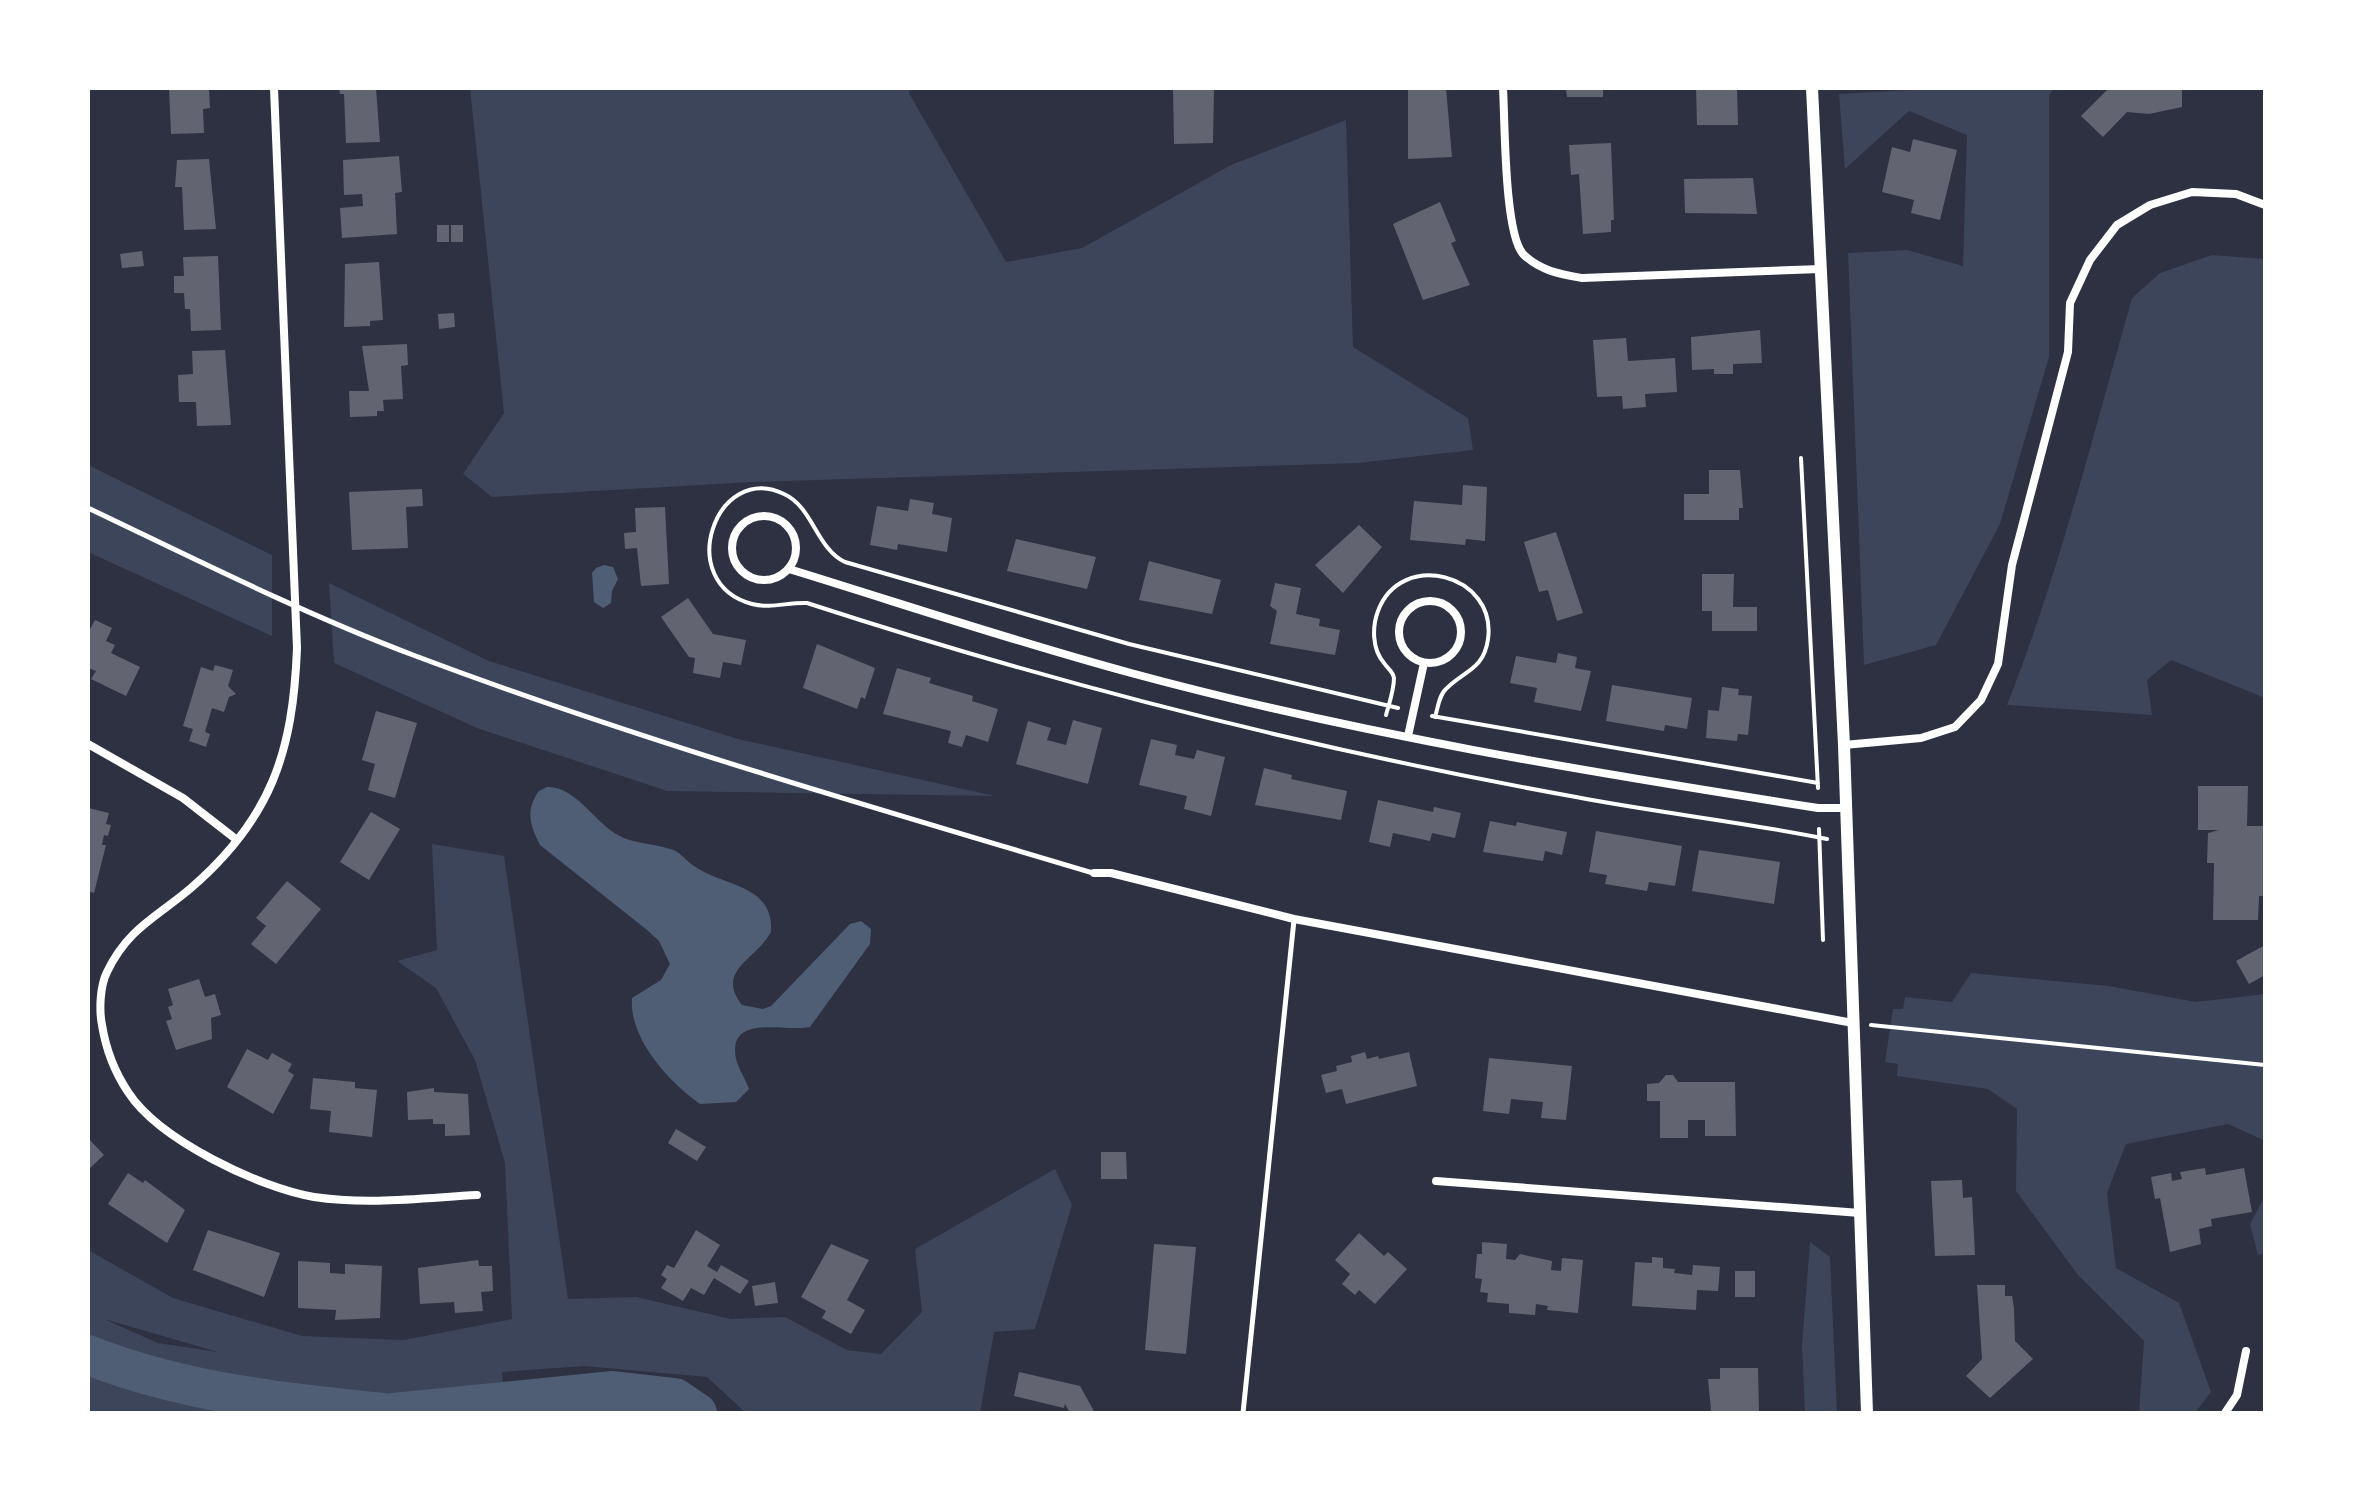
<svg xmlns="http://www.w3.org/2000/svg" width="2353" height="1501" font-family="'Crimson Pro',serif">
<rect width="100%" height="100%" fill="#2d3142"/>
<!-- green -->
<path fill="#3c4559" fill-rule="evenodd" d="M470,88H910L909,93L1006,262L1082,248L1231,165L1346,120L1353,347L1468,418L1473,450L1358,463L752,482L492,497L463,474L504,413Z
M1948,88H2054L2049,95V357L2000,524L1936,645L1864,665L1848,253L1907,250L1963,266L1967,135L1909,111L1845,169L1839,94Z
M2212,255L2265,259V698L2171,660L2147,680L2152,715L2007,705C2059,573 2093,435 2132,298L2160,273Z
M88,465L272,555V636L88,552Z
M329,583L489,661L738,739L995,796L667,791L477,728L334,663Z
M432,844L504,856L568,1299L636,1297L731,1319L785,1317L847,1350L881,1354L922,1312L915,1249L1055,1169L1072,1205L1035,1329L994,1332L980,1413H746L707,1377L584,1366L502,1372L505,1413H88V1250L173,1298L302,1336L404,1340L512,1319L505,1163L475,1060L436,988L397,961L437,950ZM104,1319L218,1352L158,1343Z
M1971,973L2109,986L2196,1002L2265,994V1141L2228,1124L2126,1144L2107,1193L2116,1268L2179,1303L2211,1392L2195,1413H2139L2144,1341L2078,1275L2016,1191L2017,1109L1988,1089L1897,1076L1898,1064L1885,1062L1893,1009H1903L1905,997L1952,1002Z
M2265,1196V1253L2258,1255L2250,1224Z
M1810,1242L1830,1257L1837,1413H1805L1802,1345Z"/>
<!-- water -->
<path fill="#4f5d75" d="M604,565L613,567L618,579L612,591L611,603L603,608L594,602L592,573L596,568Z
M547,787C575,786 593,820 616,834C632,844 652,843 670,849C681,852 685,860 694,866C724,887 774,884 771,932C756,960 715,970 742,1005L763,1009L771,1006L850,924L861,921L871,929L870,944L810,1027C785,1032 727,1013 736,1059C739,1070 745,1078 749,1089L736,1102L700,1104C669,1082 629,1039 632,998L661,980L670,964L659,941L647,930L540,845C530,826 525,810 539,791Z"/>
<g fill="none" stroke-linecap="round" stroke-linejoin="round">
<!-- river -->
<path stroke="#4f5d75" stroke-width="40" d="M88,1355C182,1392 283,1403 383,1413
M394,1413L613,1391L675,1398L697,1413"/>
</g>
<!-- building -->
<path fill="#626471" d="M169,88H209L210,108L203,109L204,133L171,134Z
M339,88H376L380,142L346,143L344,94H340Z
M1173,88L1214,90L1213,143L1174,144Z
M1408,88H1446L1452,157L1408,159Z
M1566,88H1603V97H1567Z
M1696,88H1737L1738,125H1697Z
M2109,88H2182V107L2149,114L2127,112L2103,137L2081,116Z
M1913,139L1957,150L1940,220L1911,213L1914,200L1882,192L1892,147L1910,152Z
M1611,143L1614,220H1611V232L1583,234L1579,174L1571,175L1569,145Z
M399,156L402,192L395,193L397,234L342,238L340,208L363,206L362,194L344,195L343,160Z
M209,159L216,229L184,230L182,187H175L177,160Z
M1753,178L1757,214L1685,213L1684,179Z
M1440,202L1456,241L1451,243L1470,285L1423,300L1393,224Z
M437,225H449V242H437Z
M451,225H463V242H451Z
M142,251L144,266L122,268L120,254Z
M218,256L221,330L191,331L190,309H185L184,293H174V276H184L183,257Z
M379,262L383,320L370,321V326L344,327L345,264Z
M454,313L455,327L439,329L438,314Z
M1760,330L1762,363L1733,364V374H1714V369L1692,370L1691,337Z
M1626,338L1628,361L1675,358L1677,392L1645,394L1646,407L1623,409L1622,396L1597,397L1593,340Z
M407,344L408,365L401,366L403,399L383,400L384,411H377V416L350,417L349,391H369L362,346Z
M225,350L231,425L197,426L196,402H179L178,375L193,374L192,351Z
M1709,470H1740L1743,508H1739V520H1684V494H1709Z
M1463,485L1487,487L1485,541L1466,539L1465,545L1410,540L1414,501L1462,505Z
M422,489L423,506L406,507L408,548L352,550L349,492Z
M910,499L934,503L932,514L952,518L947,552L898,544L897,550L870,545L877,506L908,511Z
M665,507L669,584L641,586L637,548L625,549L624,533L636,532L635,508Z
M1359,525L1382,547L1343,593L1315,565Z
M1556,532L1583,613L1557,621L1548,590L1539,592L1524,542Z
M1016,539L1096,557L1087,589L1007,571Z
M1149,561L1221,580L1212,614L1139,600Z
M1702,574H1734L1733,607H1757V631H1712V611H1702Z
M1275,583L1301,588L1296,614L1320,619L1319,626L1340,630L1335,655L1270,644L1277,611L1270,606Z
M688,598L713,634L746,640L741,665L723,662L720,678L693,673L695,658L689,657L661,617Z
M95,620L112,628L106,641L115,645L111,653L140,667L126,696L91,679L96,671L88,668V633Z
M817,644L875,668L865,699L861,697L857,709L803,688Z
M1558,653L1577,657L1575,668L1591,671L1581,711L1534,702L1537,688L1510,683L1516,656L1556,663Z
M215,665L233,670L228,686L236,694L229,697L224,712L212,708L205,732L210,734L206,747L189,741L193,729L183,726L201,667L213,671Z
M897,668L931,678L929,683L973,696L972,701L998,709L988,742L966,735L962,747L948,743L951,731L883,714Z
M1612,685L1692,698L1687,729L1665,725L1664,731L1606,721Z
M1722,687L1739,689L1738,695L1752,696L1748,735L1738,734L1737,741L1706,738L1708,710L1719,711Z
M376,711L417,723L395,798L368,790L375,764L362,760Z
M1073,720L1102,728L1088,784L1016,764L1028,721L1051,728L1047,740L1066,745Z
M1151,739L1177,745L1175,755L1194,759L1197,750L1225,757L1211,816L1184,809L1187,796L1139,785Z
M1264,768L1292,775L1291,779L1347,791L1341,820L1255,805Z
M2198,786H2248L2247,826H2263L2265,830V896H2259L2258,920H2213L2214,863H2207L2208,833L2219,830H2198Z
M1378,800L1433,812L1434,807L1461,813L1455,838L1432,833L1430,841L1393,833L1390,847L1369,842Z
M88,808L109,813L106,824L111,825L108,836L104,835L102,845H106L94,893L88,891Z
M371,812L400,829L369,880L340,862Z
M1490,821L1516,826L1517,822L1567,832L1562,855L1545,851L1543,861L1483,852Z
M1596,831L1682,846L1675,886L1649,882L1647,891L1605,884L1607,875L1589,872Z
M1699,850L1780,862L1774,904L1692,891Z
M287,881L321,909L276,964L251,944L266,926L256,918Z
M2265,945V975L2249,984L2236,961Z
M199,979L205,997L215,994L221,1015L211,1018L212,1039L176,1050L166,1021L172,1019L168,1007L173,1005L168,989Z
M247,1049L268,1060L272,1053L292,1064L288,1071L294,1075L273,1114L227,1087Z
M1365,1052L1367,1059L1378,1056L1379,1059L1409,1052L1417,1086L1346,1104L1342,1089L1326,1093L1321,1075L1337,1071L1336,1066L1352,1062L1351,1056Z
M1489,1058L1572,1066L1566,1120L1541,1118L1543,1102L1511,1099L1509,1114L1483,1111Z
M1666,1075H1673L1678,1082H1735L1736,1136H1705V1120H1688V1138H1660V1101H1647V1084L1659,1083Z
M313,1078L355,1082V1088L377,1090L372,1137L329,1132L331,1111L310,1109Z
M434,1088V1092L468,1094L470,1135L445,1136V1124H433V1119L408,1120L407,1092Z
M676,1129L706,1147L697,1161L668,1143Z
M88,1138L104,1155L88,1170Z
M1101,1152H1126L1127,1179H1101Z
M2205,1168L2206,1175L2244,1168L2252,1212L2211,1219L2212,1226L2199,1229L2201,1244L2170,1252L2160,1198L2155,1199L2151,1177L2171,1173L2172,1181L2182,1179L2180,1172Z
M128,1173L143,1183L145,1180L185,1210L167,1243L108,1204Z
M1962,1180L1963,1198L1972,1197L1975,1255L1935,1256L1931,1181Z
M208,1230L280,1253L264,1297L193,1270Z
M696,1230L720,1245L707,1266L717,1272L721,1265L749,1281L740,1294L714,1278L704,1295L691,1288L683,1301L661,1288L667,1279L661,1275L667,1265L674,1268Z
M1359,1233L1384,1256L1388,1252L1407,1269L1375,1304L1359,1290L1355,1295L1342,1284L1350,1274L1335,1260Z
M1482,1242L1507,1244L1506,1259L1515,1260L1520,1254L1552,1261L1551,1270L1561,1271L1562,1258L1583,1260L1578,1313L1547,1310L1548,1306L1536,1304L1535,1315L1509,1313V1304L1487,1302L1488,1293L1480,1292L1482,1279L1475,1278L1477,1254H1482Z
M831,1244L869,1260L847,1300L865,1310L851,1334L822,1318L826,1311L801,1297Z
M1154,1244L1196,1247L1186,1354L1145,1350Z
M1652,1257L1663,1258V1268L1675,1269L1674,1273L1692,1275L1693,1265L1720,1267L1718,1291L1697,1290L1696,1310L1632,1306L1635,1262L1652,1263Z
M478,1260L479,1266H492L493,1291L481,1292L483,1311L455,1313L454,1302L420,1304L418,1268Z
M298,1261L330,1263V1273L345,1274V1264L382,1266L380,1318L335,1320L336,1310L298,1308Z
M1735,1271H1755V1297H1735Z
M775,1282L778,1303L755,1306L752,1286Z
M1977,1285H2005V1296H2012L2014,1308L2015,1341L2033,1359L1990,1398L1966,1376L1982,1359Z
M1720,1368H1758L1759,1412L1708,1413L1711,1410L1708,1379H1720Z
M1019,1372L1080,1386L1095,1413H1070L1065,1404L1064,1408L1014,1396Z"/>
<g fill="none" stroke-linecap="round" stroke-linejoin="round">
<!-- path -->
<path stroke="#fff" stroke-width="4" d="M1801,458L1818,788
M1398,708L1129,644L845,562C816,548 813,507 784,494C716,461 673,583 752,604C771,609 788,602 807,603C1059,685 1316,750 1576,797C1659,813 1744,822 1827,839
M1386,715C1389,704 1394,690 1394,678C1393,671 1388,669 1384,663C1372,649 1372,627 1378,611C1401,549 1497,574 1488,639C1484,670 1463,671 1446,689C1439,695 1438,708 1435,717
M1432,716L1818,783
M1819,829L1823,940
M1871,1025L2265,1065"/>
<!-- service -->
<path stroke="#fff" stroke-width="5" d="M88,508C195,559 302,613 413,655C636,739 865,805 1093,873
M1243,1413L1294,920"/>
<!-- minor -->
<path stroke="#fff" stroke-width="8" d="M274,88L297,648C293,751 272,818 191,888C157,917 128,928 107,972C100,986 99,1010 102,1025C106,1050 114,1071 128,1092C159,1140 260,1188 314,1197C368,1205 423,1198 477,1195
M1503,88C1505,120 1504,236 1524,255C1541,271 1560,274 1582,278L1821,269
M732 548a32 32 0 1 1 64 0a32 32 0 1 1-64 0Z
M789,569C903,604 1016,642 1131,673C1356,734 1588,772 1818,808H1846
M1399 632a31 31 0 1 1 62 0a31 31 0 1 1-62 0Z
M1408,736L1424,663
M88,744L183,798L237,840
M1844,745L1921,738L1955,727L1981,700L1998,664L2012,565L2068,352L2070,303L2090,260L2117,225L2150,205L2192,192L2236,194L2265,205
M1094,873H1111L1294,919L1853,1023
M1436,1181L1860,1213
M2225,1413L2237,1395L2246,1351"/>
<!-- tertiary -->
<path stroke="#fff" stroke-width="12" d="M1812,88L1844,745L1867,1413"/>
</g>
<!-- border -->
<rect width="2353" height="1501" fill="none" stroke="#ffffff" stroke-width="180"/>
</svg>
